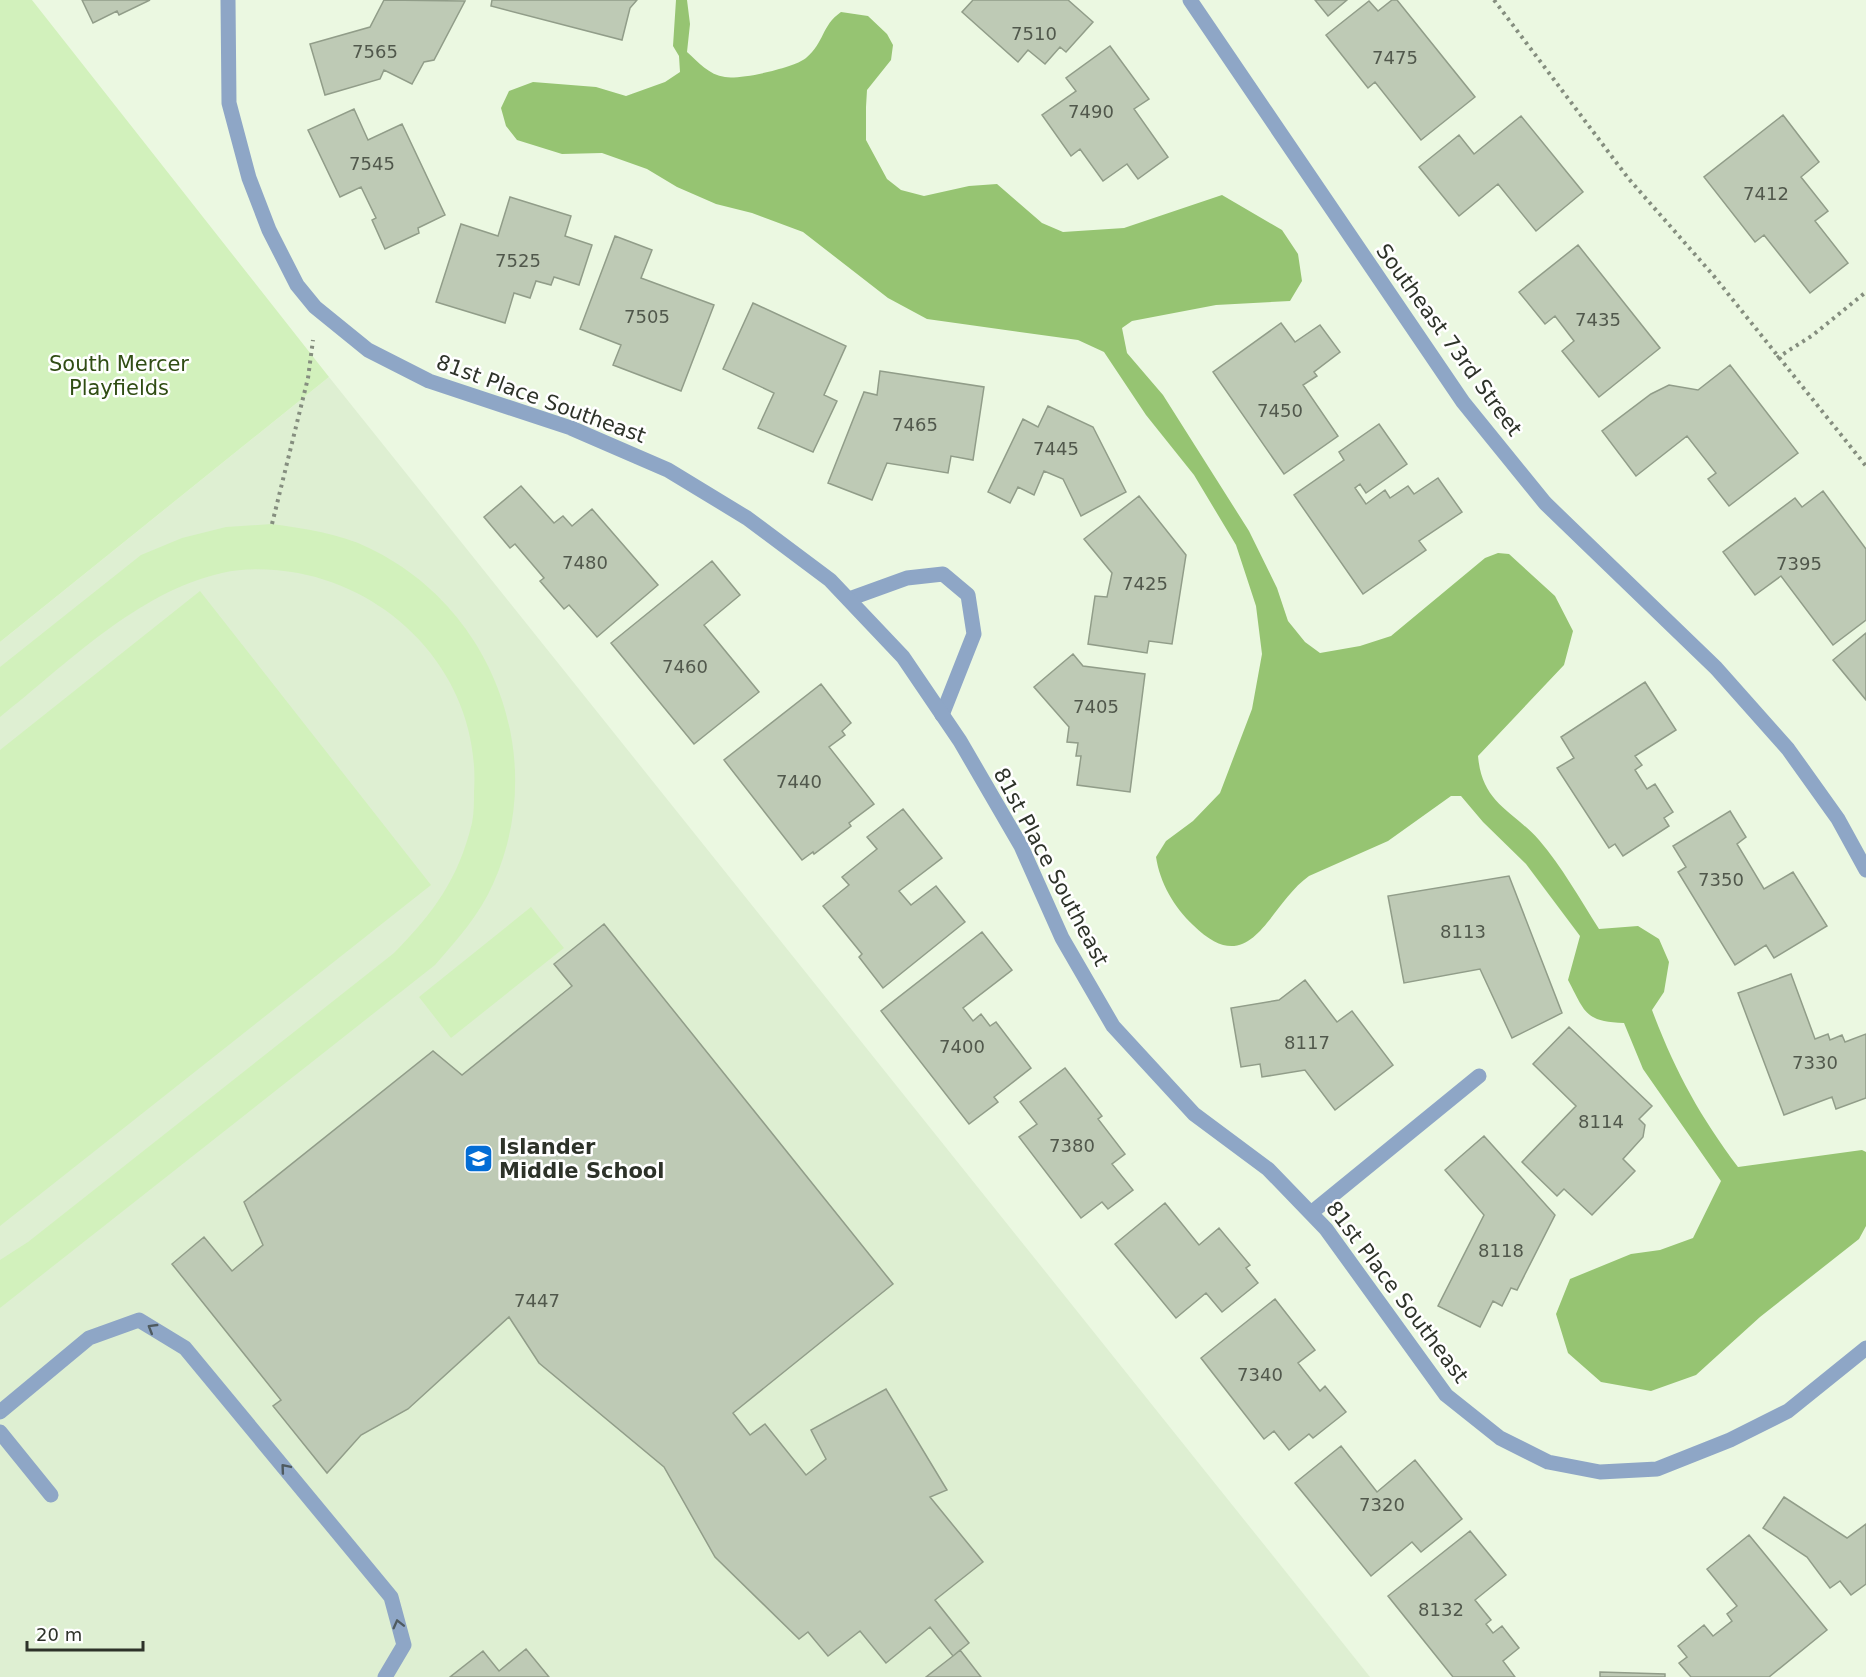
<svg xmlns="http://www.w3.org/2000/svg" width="1866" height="1677" font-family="'DejaVu Sans',sans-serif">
<rect width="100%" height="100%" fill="#ebf8e1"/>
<!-- built -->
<path fill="#deefd2" d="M329,377L1370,1677H0V642Z"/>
<!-- green -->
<path fill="#d2f1bc" d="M0,0H32L329,377L0,642Z
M272,524C305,529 339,533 369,548C493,607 550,758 493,884C480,914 457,940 435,965L0,1308V1260L28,1242L394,953C434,912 458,880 472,823C474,813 474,802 474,792C481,684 402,593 298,573C274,569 246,567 222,573C137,592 67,664 0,717V667L141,555L182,538L226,527Z
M200,591L431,885L0,1226V750Z
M531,907L564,948L451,1038L419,997Z"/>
<!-- water -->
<path fill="#96c472" d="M676,0H687L690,24L687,52C698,62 709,75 725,77C739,80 794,68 806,58C825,42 821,26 841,12L868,16L887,34L893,45L891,60L867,90L866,107V140L887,179L901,190L924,196L969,186L997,184L1042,223L1063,232L1124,228L1222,195L1282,230L1298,254L1302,281L1290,301L1216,305L1132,321L1122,328L1127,353L1163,395L1249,531L1277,588L1288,621L1305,642L1320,653L1360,646L1391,636L1485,558L1498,553L1509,554L1555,596L1573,631L1564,665L1478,756C1482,803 1511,809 1539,840C1562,867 1580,899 1599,929L1638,926L1659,939L1669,962L1664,992L1652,1010C1675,1071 1699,1115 1738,1167L1862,1150L1866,1152V1226L1859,1239L1760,1317L1696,1375L1651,1391L1601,1382L1568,1353L1556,1314L1570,1279L1631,1254L1660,1250L1693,1238L1721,1181L1643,1069L1624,1023C1585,1022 1585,1012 1568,980L1580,936L1526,864L1483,822L1461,796H1451L1388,841L1309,876C1267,906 1252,983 1193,925C1174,907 1160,883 1156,857L1166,841L1193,821L1220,793L1252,709L1262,654L1256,606L1236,545L1194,475L1146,415L1104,352L1078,340L927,319L888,298L803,232L752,213L716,204L677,187L647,169L602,153L562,154L517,140L506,126L501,108L509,91L533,82L596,87L626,96L665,82L680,72L679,56L673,46Z"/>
<!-- building -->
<path fill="#becab5" stroke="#919d89" stroke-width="1.5" d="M82,0H150L119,15L117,11L93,23Z
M384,0L465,1L434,60L424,62L412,84L384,70L380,79L325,95L310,44L370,27Z
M492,0H637L630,8L622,40L491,6Z
M973,0H1068L1093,22L1066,52L1060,47L1045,64L1028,50L1018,62L962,12Z
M1315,0H1347L1328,16Z
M1392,0H1397L1475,97L1421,140L1375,82L1368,88L1326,35L1369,1L1378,11Z
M1110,46L1149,99L1134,109L1168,157L1138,179L1127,164L1103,181L1080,149L1071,156L1042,115L1076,91L1066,78Z
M354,109L368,140L402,124L445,215L418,228L419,233L385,249L372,220L376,218L361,187L340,197L308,130Z
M1783,115L1819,162L1801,177L1828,211L1815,221L1848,263L1810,293L1764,235L1755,242L1704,177Z
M1521,116L1583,192L1536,231L1498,184L1459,216L1419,167L1459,135L1474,154Z
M510,197L571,216L565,236L592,245L579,285L554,277L551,285L536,281L530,298L514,293L505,323L436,302L461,224L498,236Z
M615,236L652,250L641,278L714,305L681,391L613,365L621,345L580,329Z
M1578,245L1660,348L1599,397L1562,351L1574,341L1555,316L1545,324L1519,292Z
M753,303L846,346L824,395L837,401L813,452L758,428L774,393L723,369Z
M1281,323L1295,342L1320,325L1340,352L1314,372L1317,376L1303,385L1338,436L1284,474L1213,372Z
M1730,365L1798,453L1729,506L1708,479L1716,473L1687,436L1636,476L1602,431L1651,394L1669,385L1698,390Z
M880,371L984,387L973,460L951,456L948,473L887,463L872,500L828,483L864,392L877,395Z
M1048,406L1093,427L1126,492L1081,516L1063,479L1044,471L1034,495L1018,487L1010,503L988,492L1023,419L1038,427Z
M1379,424L1407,464L1366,493L1360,484L1355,488L1366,504L1385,490L1390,498L1408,486L1414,494L1438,478L1462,512L1419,541L1426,550L1363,594L1294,495L1344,460L1339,452Z
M521,486L554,523L563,516L572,526L592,509L658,585L597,637L569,605L564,609L540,581L544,578L515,544L510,548L484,517Z
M1823,491L1866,549V620L1833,645L1781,576L1755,595L1723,552L1795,498L1802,507Z
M1139,496L1186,555L1172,644L1149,641L1147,653L1088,644L1095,596L1107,597L1112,573L1084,539Z
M712,561L740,595L704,625L759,692L694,744L611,643Z
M1866,633V700L1833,660Z
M1073,654L1083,666L1145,674L1130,792L1077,785L1081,756H1076L1078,743L1067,742L1069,727L1034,687Z
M1645,682L1676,730L1635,756L1642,765L1635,770L1647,789L1655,784L1673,812L1664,818L1669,826L1623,856L1615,844L1609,848L1557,768L1574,758L1561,737Z
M821,684L851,723L842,731L845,735L829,747L874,804L849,823L851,826L814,854L813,852L802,860L724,760Z
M903,809L942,858L899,891L911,905L936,886L965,922L883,988L859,957L862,954L823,906L849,885L842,877L877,849L867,837Z
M1730,811L1746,837L1737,844L1764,889L1793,872L1827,926L1774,958L1766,945L1735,965L1678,872L1686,867L1673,846Z
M1509,876L1562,1013L1512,1038L1480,969L1404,983L1388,896Z
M604,924L893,1284L733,1413L750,1435L765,1424L806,1475L826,1459L811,1430L886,1389L947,1490L930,1497L983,1562L935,1600L969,1643L953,1656L930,1627L886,1663L860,1631L828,1656L808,1632L799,1639L715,1557L664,1467L539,1363L509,1317L408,1409L361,1435L327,1473L273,1406L281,1400L172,1264L204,1237L232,1271L263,1245L244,1202L433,1051L462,1075L572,986L554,964Z
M982,932L1012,970L963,1008L973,1021L981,1014L990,1026L996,1022L1031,1068L994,1097L998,1102L969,1124L881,1011Z
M1791,974L1815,1039L1828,1034L1830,1040L1842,1035L1845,1042L1866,1034V1098L1836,1109L1832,1097L1784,1115L1738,993Z
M1305,980L1337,1022L1352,1011L1393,1065L1335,1110L1305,1070L1262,1077L1260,1064L1241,1067L1231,1008L1279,1000Z
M1569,1027L1652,1106L1639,1119L1645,1125L1643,1137L1623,1159L1635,1171L1592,1215L1564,1189L1557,1196L1522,1162L1576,1106L1533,1064Z
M1065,1068L1102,1116L1098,1119L1125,1154L1112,1164L1133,1190L1108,1209L1102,1202L1081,1218L1019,1137L1037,1124L1020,1102Z
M1484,1136L1555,1215L1517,1290L1511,1288L1502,1306L1493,1301L1480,1327L1438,1306L1484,1215L1445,1170Z
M1165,1203L1199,1245L1219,1228L1250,1265L1246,1268L1258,1283L1222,1312L1206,1293L1176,1318L1115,1244Z
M1275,1299L1315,1350L1298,1363L1320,1391L1325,1386L1346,1412L1313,1438L1309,1434L1289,1450L1274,1431L1264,1439L1201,1358Z
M1341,1446L1377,1492L1415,1460L1462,1519L1421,1552L1412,1542L1371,1576L1295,1483Z
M1784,1497L1847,1538L1866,1524V1584L1851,1595L1840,1581L1830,1588L1807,1557L1763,1528Z
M1470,1531L1506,1575L1475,1600L1491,1620L1486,1624L1493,1633L1502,1626L1519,1648L1503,1661L1515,1677H1453L1388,1596Z
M1749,1535L1827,1630L1769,1677H1691L1679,1663L1687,1657L1678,1646L1704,1625L1713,1636L1732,1621L1727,1614L1737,1606L1707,1569Z
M526,1649L549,1677H450L483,1651L499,1671Z
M960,1650L981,1677H926L953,1656Z
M1600,1672L1665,1674V1677H1600Z"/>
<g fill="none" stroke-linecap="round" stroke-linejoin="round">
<!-- path -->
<path stroke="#858e7f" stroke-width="4" stroke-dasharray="3 4.5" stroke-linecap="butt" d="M1494,0L1628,178L1713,275L1866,466
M1777,358L1813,335L1866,292
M272,524L308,378L313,340"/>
<!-- lane -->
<path stroke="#8ea6c6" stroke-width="15" d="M849,599L907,578L943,574L968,595L974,634L942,715
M0,1412L89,1338L139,1320L185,1348L391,1597L404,1645L385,1677
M0,1432L51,1495"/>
<!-- street -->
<path stroke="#8ea6c6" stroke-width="15" d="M228,0L229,103L249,178L269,230L297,285L315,307L368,350L429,381L571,428L668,470L747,518L830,580L903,657L960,741L1021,846L1062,938L1113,1026L1194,1114L1268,1169L1326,1229L1446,1395L1500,1438L1548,1462L1600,1472L1657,1469L1730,1440L1788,1411L1866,1348
M1190,0L1463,402L1545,503L1716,668L1788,749L1838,819L1866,870
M1311,1213L1479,1076"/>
</g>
<!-- one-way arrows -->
<defs><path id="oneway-chevron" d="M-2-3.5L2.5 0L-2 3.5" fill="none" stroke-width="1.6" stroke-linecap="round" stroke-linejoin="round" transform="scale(1.5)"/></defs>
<g stroke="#4f5b60">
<use href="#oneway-chevron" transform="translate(152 1328) rotate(-149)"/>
<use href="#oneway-chevron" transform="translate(285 1468) rotate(-130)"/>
<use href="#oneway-chevron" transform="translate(398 1624) rotate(-104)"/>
</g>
<!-- icons -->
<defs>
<symbol id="school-square" viewBox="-11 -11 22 22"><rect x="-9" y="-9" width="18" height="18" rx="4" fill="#036dd5" stroke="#fff"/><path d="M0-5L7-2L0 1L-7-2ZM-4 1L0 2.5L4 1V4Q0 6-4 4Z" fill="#fff"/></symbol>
</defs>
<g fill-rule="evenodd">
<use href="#school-square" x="462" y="1142" width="33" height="33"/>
</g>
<g text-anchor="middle" stroke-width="5" stroke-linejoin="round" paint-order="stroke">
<!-- number labels -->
<g font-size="18" fill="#51584c">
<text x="1034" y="40">7510</text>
<text x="375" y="58">7565</text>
<text x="1395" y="64">7475</text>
<text x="1091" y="118">7490</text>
<text x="372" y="170">7545</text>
<text x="1766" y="200">7412</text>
<text x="518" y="267">7525</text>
<text x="647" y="323">7505</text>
<text x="1598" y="326">7435</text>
<text x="1280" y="417">7450</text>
<text x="915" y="431">7465</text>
<text x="1056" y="455">7445</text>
<text x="585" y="569">7480</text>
<text x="1799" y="570">7395</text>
<text x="1145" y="590">7425</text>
<text x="685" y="673">7460</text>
<text x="1096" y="713">7405</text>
<text x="799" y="788">7440</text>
<text x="1721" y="886">7350</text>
<text x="1463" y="938">8113</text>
<text x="1307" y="1049">8117</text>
<text x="962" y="1053">7400</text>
<text x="1815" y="1069">7330</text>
<text x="1601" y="1128">8114</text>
<text x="1072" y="1152">7380</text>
<text x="1501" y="1257">8118</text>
<text x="537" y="1307">7447</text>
<text x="1260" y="1381">7340</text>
<text x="1382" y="1511">7320</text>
<text x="1441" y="1616">8132</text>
</g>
<!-- street labels -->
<g font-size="21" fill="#2d3229" stroke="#fff">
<text transform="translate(1449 340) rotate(54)" y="7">Southeast 73rd Street</text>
<text transform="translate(541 399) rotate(20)" y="7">81st Place Southeast</text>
<text transform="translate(1051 867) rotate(62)" y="7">81st Place Southeast</text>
<text transform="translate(1397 1292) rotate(53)" y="7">81st Place Southeast</text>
</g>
<!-- park labels -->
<g font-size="21" fill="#304d14" stroke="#fff">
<text x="119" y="371">South Mercer<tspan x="119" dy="24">Playfields</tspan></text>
</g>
<!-- poi labels -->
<g font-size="21" font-weight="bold" fill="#2d3229" stroke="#fff" text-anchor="start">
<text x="499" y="1154">Islander<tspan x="499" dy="24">Middle School</tspan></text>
</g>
</g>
<!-- scale -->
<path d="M27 1641v9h116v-9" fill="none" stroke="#2d3229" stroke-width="3"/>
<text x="36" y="1641" font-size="18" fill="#2d3229" stroke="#ffffff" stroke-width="4.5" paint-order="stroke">20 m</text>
</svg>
